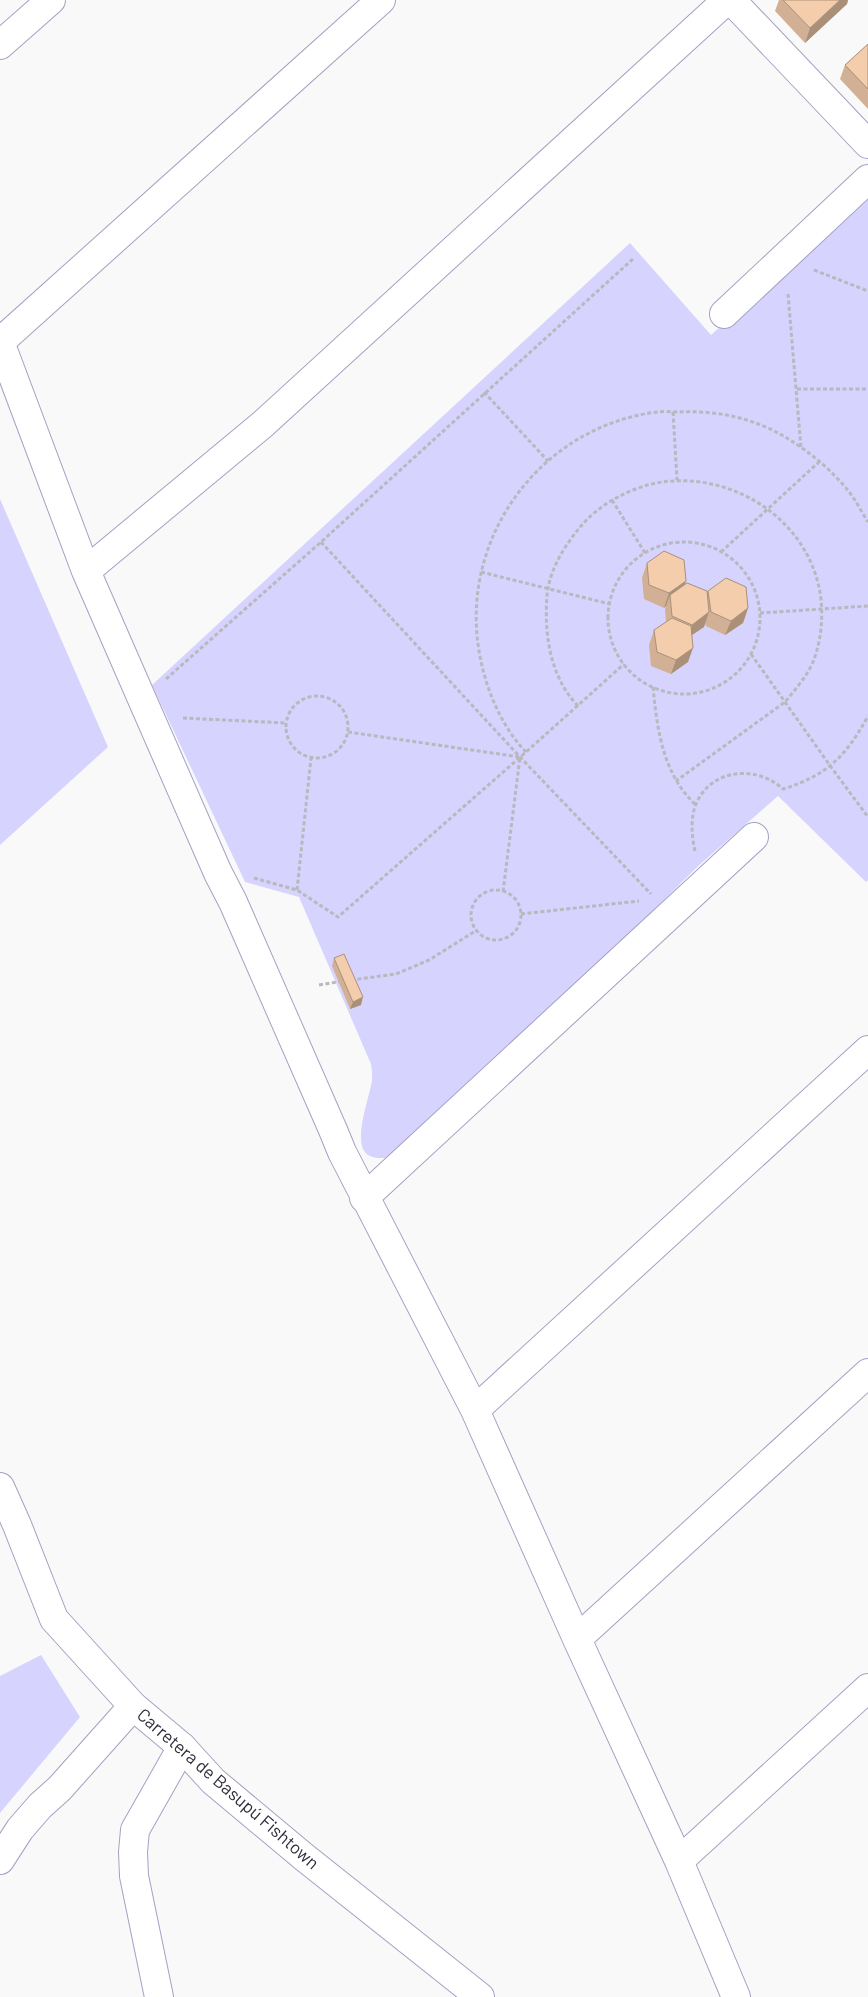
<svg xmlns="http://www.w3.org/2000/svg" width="868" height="1997" font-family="Barlow,sans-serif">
<rect width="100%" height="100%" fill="#f9f9f9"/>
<!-- green -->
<path fill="#d6d3ff" d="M868,193V880L866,882L778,796L696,868L639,925L388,1158C382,1158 374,1159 368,1155C351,1144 370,1097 372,1080C372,1075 372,1069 371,1064L299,897L245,882L152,685L630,243L711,335Z
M0,499L108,747L0,845Z
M41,1655L80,1717L0,1813V1676Z"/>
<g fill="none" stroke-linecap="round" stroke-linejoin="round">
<defs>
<path id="minor" d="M0,45L51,0
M724,314L868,179
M0,342L86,571L218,873L233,902L333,1130L342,1152L475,1410L577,1639L679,1861L736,1997
M0,342L381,0
M86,571L263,424L727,0
M364,1198L754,837
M475,1410L868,1050
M577,1639L868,1373
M0,1860L20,1829L40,1806L60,1788L133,1706
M679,1861L868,1688
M159,1997L134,1876L133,1852L135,1830L182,1747"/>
<path id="tertiary" d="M731,0L868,144
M0,1487L17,1525L54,1619L133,1706L182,1747L213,1781L304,1857L480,1997"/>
</defs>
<!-- minor casing -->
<use href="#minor" stroke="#a4a1c3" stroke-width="30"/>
<!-- tertiary casing -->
<use href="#tertiary" stroke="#a4a1c3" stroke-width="30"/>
<!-- path -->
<path stroke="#b9b8bd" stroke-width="3" stroke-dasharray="4 2.5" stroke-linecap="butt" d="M814,270L868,291
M788,294L801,448
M797,389H868
M484,392L548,461
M673,412L677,480
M612,500L645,553
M321,542L520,757L651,894
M608 618a76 76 0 1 1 152 0a76 76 0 1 1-152 0Z
M721,552L820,461
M481,572L610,604
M760,613L868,606
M751,654L831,767L868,817
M166,679L321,542L634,258
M653,687C657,729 663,775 696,805
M286 727a31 31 0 1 1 62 0a31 31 0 1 1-62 0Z
M578,706C550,677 544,634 547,596C549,570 565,545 581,526C599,505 625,491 651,484C728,467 811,518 821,599C823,620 821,641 813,662C807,676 795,690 785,702L676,781
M183,718L286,723
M348,732L520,757L503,892
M526,752C499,724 483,682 478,644C463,532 544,426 657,412C664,411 672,412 679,412C715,410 754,418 785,437C809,451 833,471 850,493C857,502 862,513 868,522
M695,851C691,833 690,813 699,798C717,767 759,767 783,789C828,775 846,756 868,716
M254,878L297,890L338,917L526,752L624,664
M297,890L311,758
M471 915a25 25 0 1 1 50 0a25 25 0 1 1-50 0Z
M521,914L639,901
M351,980L396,974L429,960L477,930
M319,985L343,981"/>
<!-- minor -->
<use href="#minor" stroke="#fff" stroke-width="28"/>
<!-- tertiary -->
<use href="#tertiary" stroke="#fff" stroke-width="28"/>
</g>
<!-- wall -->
<path fill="#d2b095" d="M779,0H848L847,4L805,43L775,11Z
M868,44V109L840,79L845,65Z
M647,563L686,581L685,584L707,595L708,591L748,608L743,623L725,635L706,626L705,623L704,627L692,635L688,662L671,674L651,666L649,645L654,630L666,622L665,609L666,606L664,608L644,599L642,578Z
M334,958L361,1005L350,1009L332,966Z"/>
<!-- shaded-wall -->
<path fill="#ab9079" d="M840,0H848L847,4L805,43L810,28Z
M686,581L681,595H670L666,606L664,608L669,593Z
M748,608L743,623L725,635L731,621Z
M709,612L704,627L686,639L692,625Z
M693,648L688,662L671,674L676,660Z
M363,997L361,1005L350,1009L353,1002Z"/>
<!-- building -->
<path fill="#f4cdad" stroke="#ab9079" d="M783,0H840L810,28Z
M868,44V89L845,65Z
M664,551L684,560L686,581L669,593L649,585L647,563Z
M726,578L746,587L748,608L731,621L711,612L708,591Z
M687,583L707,591L709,612L692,625L672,616L670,595Z
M672,618L691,626L693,648L676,660L657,652L654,630Z
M344,954L363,997L353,1002L334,958Z"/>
<g text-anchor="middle" stroke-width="4.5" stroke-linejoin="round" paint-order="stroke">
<!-- street labels -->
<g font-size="18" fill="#2e2d3b" stroke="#fff">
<text transform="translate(228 1789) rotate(41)" y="6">Carretera de Basupú Fishtown</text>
</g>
</g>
</svg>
